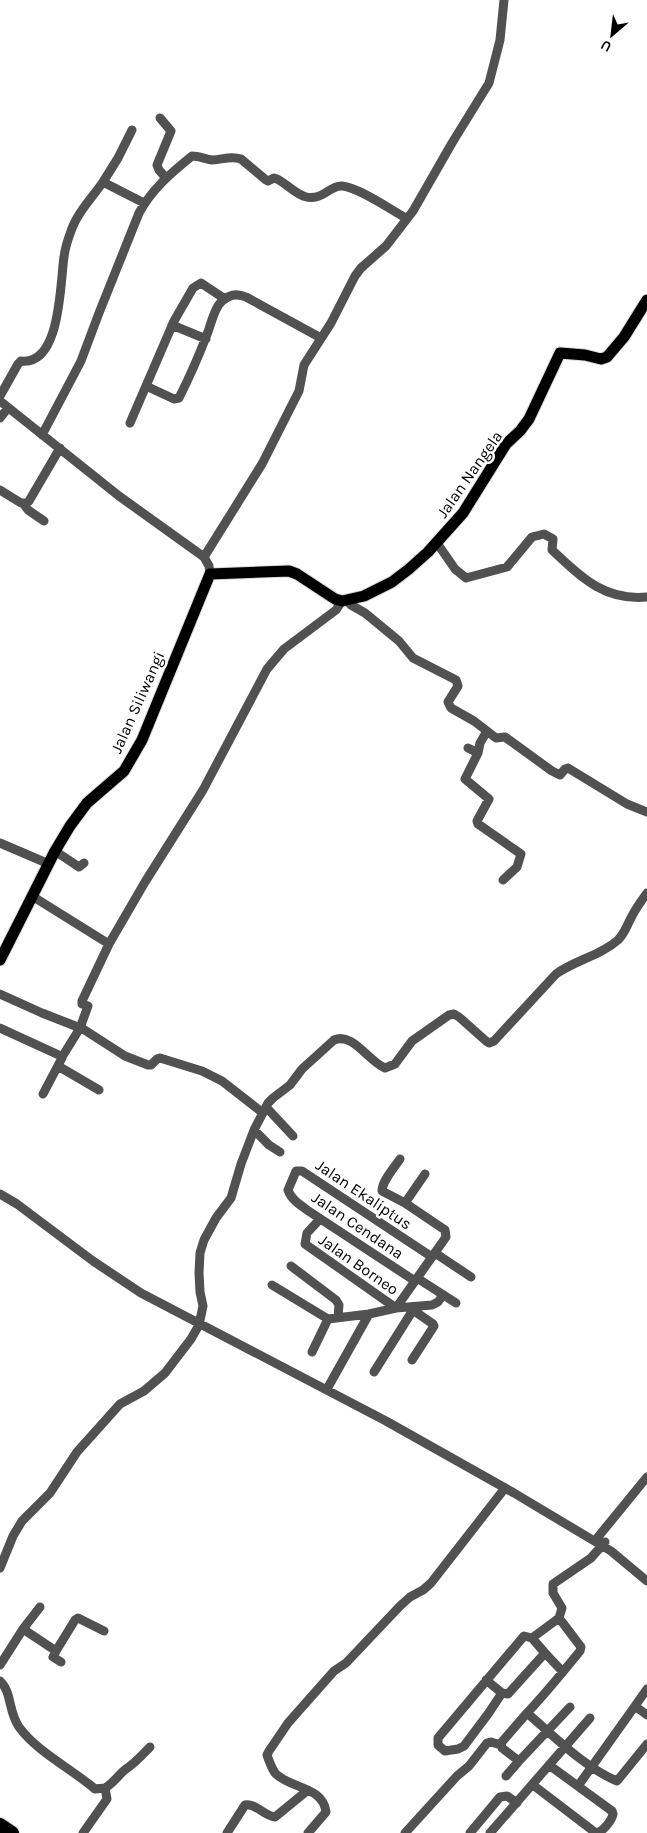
<svg xmlns="http://www.w3.org/2000/svg" width="647" height="1833" font-family="Karla,sans-serif">
<rect width="100%" height="100%" fill="#fff"/>
<g fill="none" stroke-linecap="round" stroke-linejoin="round">
<defs>
<path id="major" d="M0,960L55,851L70,826L87,803L124,771L142,740L210,574L289,571L297,574L335,599L342,601L364,596L392,582L409,569L428,552L463,513L506,444L520,431L529,419L560,353L585,355L601,359L607,357L624,337L647,300"/>
<path id="highway" d="M0,1825L12,1833"/>
</defs>
<!-- major casing -->
<use href="#major" stroke="#dbdbdb" stroke-width="13"/>
<!-- highway casing -->
<use href="#highway" stroke="#dbdbdb" stroke-width="16"/>
<!-- minor -->
<path stroke="#515151" stroke-width="9" d="M160,118L171,131L157,165L159,170L165,177
M103,182L118,158L132,130
M172,325L206,339
M146,386L174,399L179,398C189,378 198,358 206,337C211,326 213,310 221,302C229,294 237,293 246,297L321,338
M0,396L18,364L21,361C61,366 60,283 64,257C65,248 68,239 71,231C77,213 92,198 103,182L144,203
M0,401L119,496L204,557L209,566L210,574
M0,418L8,408
M130,423L174,321L193,288L201,283L225,299
M42,435L81,361L99,313L139,213C152,189 171,173 192,156C199,156 205,159 212,160C223,160 230,155 241,159L266,180L268,181L274,178L277,179C294,188 304,206 325,193C330,190 336,185 342,186C358,187 392,210 407,219
M0,490L21,503L25,504L29,501L60,448
M23,503L28,510L44,521
M437,543L455,569L466,578L507,567L532,537L544,534L553,539L552,550C581,577 604,601 647,597
M204,557L262,464L299,391L304,365L331,323L355,276L361,268L386,246L413,211L452,143L489,83L500,40L504,0
M348,601L351,605L365,613L399,641L413,658L456,680L458,686L448,702L451,708L474,721L496,738L505,737L552,771L560,775L565,769L568,768L627,804L647,812
M487,731L480,743L478,753L465,779L489,799L477,821L478,824L521,854L517,867L503,880
M468,748L478,753
M0,843L49,864
M55,851L79,867L84,863
M32,896L109,944
M0,994L42,1013L83,1029L125,1056L148,1065H151L157,1059L160,1058L202,1071L222,1081L263,1113
M0,1028L61,1056L62,1058L43,1094
M62,1057L80,1028L88,1006L82,1004V1001L109,944L145,882L203,790L267,669L284,649L336,610L342,601
M58,1066L99,1090
M266,1107L293,1136
M254,1130L269,1145L280,1152
M0,1194L17,1204L93,1261L141,1293L386,1421L514,1493L611,1551L647,1581
M405,1203L425,1174
M320,1219L307,1233L305,1244L396,1308
M435,1253L471,1277
M291,1266L336,1300L339,1305L338,1317
M417,1278L456,1303
M415,1281L307,1210C299,1204 291,1199 288,1190L296,1171H302L432,1257
M272,1285L328,1319
M396,1308L446,1237L445,1230L405,1203L382,1191C382,1181 394,1168 400,1159
M410,1308L433,1324L434,1326L412,1360
M328,1319L369,1314L396,1308L432,1305L438,1302L443,1295
M312,1352L328,1319
M374,1372L413,1310
M327,1389L369,1314
M598,1537L647,1477
M605,1542L591,1558L553,1584V1593L562,1608L559,1618L581,1647L580,1651C563,1672 546,1693 527,1713C553,1735 585,1768 617,1781L647,1744
M0,1568L13,1536L22,1521L50,1493L77,1452L120,1404L144,1391L165,1373L191,1339L199,1325L203,1306L200,1292L199,1273L200,1253L204,1240L216,1218L231,1198L241,1164L254,1130L268,1103L273,1098L290,1085L302,1069L334,1040C353,1032 368,1061 385,1068L395,1064L412,1041L449,1015L454,1014L459,1017L486,1041L489,1043L494,1041L556,974C575,960 600,956 618,940C625,933 627,925 632,916C636,908 642,900 647,893
M23,1629L40,1607
M532,1638L559,1618
M56,1651L75,1620L78,1618L104,1631
M0,1665L23,1629L56,1651L53,1657L61,1662
M486,1680L502,1693L508,1694L545,1653L562,1671
M0,1681C12,1692 8,1711 19,1727C37,1752 72,1769 95,1789L105,1788
M502,1693L488,1714L464,1746L458,1749L445,1751L438,1745V1738L524,1636L532,1638L545,1653
M635,1706L647,1689
M527,1713L501,1743L502,1748L519,1761L570,1707
M506,1776L519,1761
M533,1785L596,1833C603,1832 612,1820 613,1814L612,1811L549,1765
M578,1786L635,1706L647,1715
M83,1833L107,1799L105,1788C114,1783 120,1773 126,1769C135,1763 142,1755 150,1747
M227,1833L245,1805C256,1803 264,1816 275,1817L308,1790
M308,1833L326,1812C323,1786 290,1789 275,1773C271,1767 269,1761 267,1755L269,1751L288,1723L334,1671L346,1663L400,1606L410,1597L423,1590L431,1583L505,1488
M405,1833L457,1776L469,1766L487,1743L491,1742L501,1745
M470,1833L500,1797L507,1796L517,1803
M490,1833L590,1718"/>
<!-- major -->
<use href="#major" stroke="#000" stroke-width="11"/>
<!-- highway -->
<use href="#highway" stroke="#000" stroke-width="14"/>
</g>
<g text-anchor="middle" stroke-width="5" stroke-linejoin="round" paint-order="stroke">
<!-- street labels -->
<g font-size="16" fill="#000" stroke="#fff">
<text transform="translate(469 474) rotate(-55)" y="6">Jalan Nangela</text>
<text transform="translate(137 702) rotate(-66)" y="6">Jalan Siliwangi</text>
<text transform="translate(364 1194) rotate(34)" y="6">Jalan Ekaliptus</text>
<text transform="translate(358 1225) rotate(34)" y="6">Jalan Cendana</text>
<text transform="translate(359 1264) rotate(35)" y="6">Jalan Borneo</text>
</g>
</g>
<!-- north arrow -->
<g transform="translate(612 35) rotate(208)" stroke="#ffffff" stroke-width="4" paint-order="stroke">
<path d="M0-4L9 19L0 12L-9 19Z" fill="#000000"/>
<text y="-8" font-size="14" font-weight="bold" text-anchor="middle" fill="#000000">U</text>
</g>
</svg>
